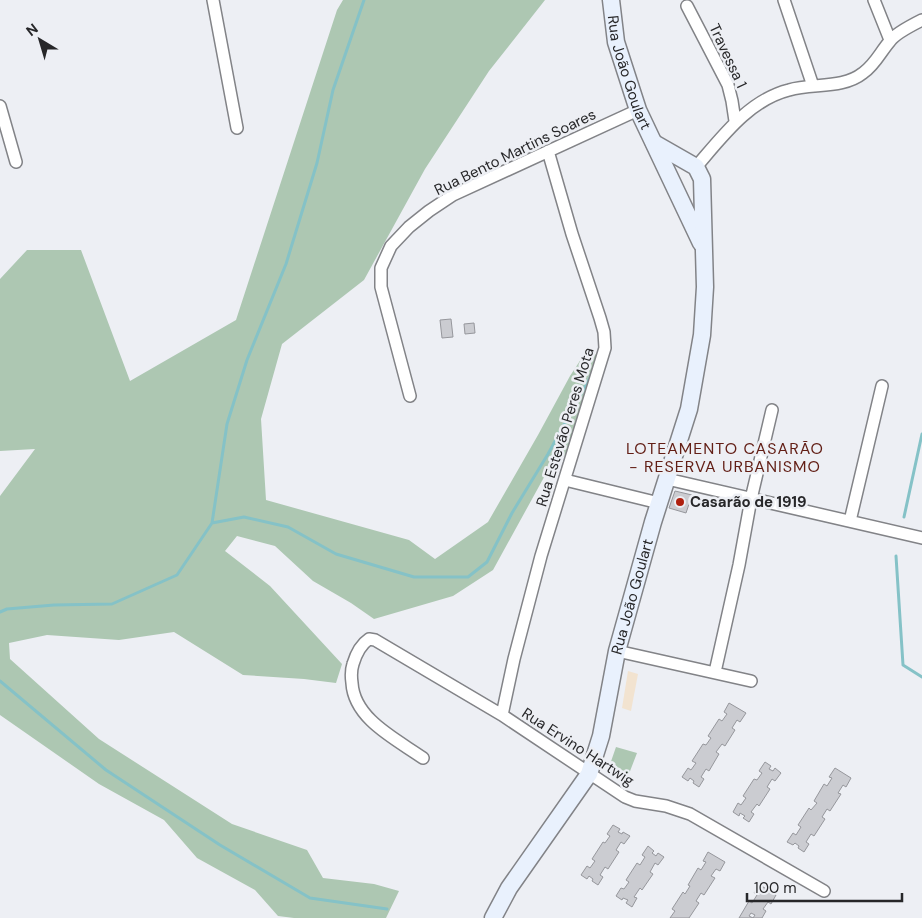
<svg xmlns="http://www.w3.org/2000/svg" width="922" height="918" font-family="'DM Sans',sans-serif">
<rect width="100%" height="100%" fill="#edeff4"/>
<!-- commercial -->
<path fill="#f2e3d0" d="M628,671L638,674L631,711L622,708Z"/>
<!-- green -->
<path fill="#adc7b2" d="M343,0H545L489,71L425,169L364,280L282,344L261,419L266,500L409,540L435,559L488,522L538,435L570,376L587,350L599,356L569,452L548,470L493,570L453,596L374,619L351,603L313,581L275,546L237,536L225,551L270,586L342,664L336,683L304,679L243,675L174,632L119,640L47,635L9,643L10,659L99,739L232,824L307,850L323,878L374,884L399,891L386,918H294L278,916L255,890L197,858L164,820L99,784L0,715V496L35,449L0,451V279L27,250H81L130,381L236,320L337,10Z
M616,747L637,753L627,779L607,773Z"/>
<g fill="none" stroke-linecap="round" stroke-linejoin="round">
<!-- stream -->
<path stroke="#85c2c7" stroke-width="3" d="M904,517L922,434
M212,523L227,424L247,360L286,264L317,163L333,90L364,0
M896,556L903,665L922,677
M0,612L7,609L54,605L112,604L177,575L212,523L244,517L288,527L336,554L414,577H468L487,562L512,513L548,454L592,374
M0,681L106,770L220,845L310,898L387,909"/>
</g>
<!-- building -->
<path fill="#cbccd1" stroke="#96979c" d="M451,319L453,337L442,338L440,320Z
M474,323L475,333L465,334L464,324Z
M675,491L692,495L686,513L669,508Z
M729,703L746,713L740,722L737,720L732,728L735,730L725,746L722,744L716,752L719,754L709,771L706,769L701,777L704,779L699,787L693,783L694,781L690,778L688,781L682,777L688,768L691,770L696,763L692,761L703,744L706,745L711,738L708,736L719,719L722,721L727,714L724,712Z
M765,762L771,766L769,769L773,771L775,768L781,773L775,781L772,779L767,787L770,789L759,806L757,804L751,812L754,814L749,822L743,818L745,816L740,813L739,816L733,812L738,803L741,805L746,798L743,796L754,779L757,780L762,773L759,771Z
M835,768L851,778L846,787L843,785L838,793L841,794L830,811L827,809L822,817L825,819L814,836L811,834L806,842L809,844L804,852L798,848L799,846L795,843L793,845L787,842L793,833L796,835L801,827L798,825L809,808L811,810L817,803L814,801L824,784L827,786L832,778L829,777Z
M613,825L620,829L618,832L622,834L623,832L630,836L624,844L621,842L616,850L619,852L608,869L605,867L600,875L603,877L598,885L592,881L593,879L589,876L587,879L581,875L587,866L590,868L595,861L592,859L603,842L605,843L610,836L607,834Z
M648,846L654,851L652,853L656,856L658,853L664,857L658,865L655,863L650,872L653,874L642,890L640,888L634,897L637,898L632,907L626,903L628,900L623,898L622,900L616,896L621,888L624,889L629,882L626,880L637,863L640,865L645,857L642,855Z
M708,852L725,862L720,871L716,869L711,876L715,878L704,895L701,893L696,901L699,903L689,918H670L675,911L672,909L683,892L685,894L690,886L688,885L698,868L701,870L706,862L703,861Z
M760,885L776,895L771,904L768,902L763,909L766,911L762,918H753L755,915L751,913L749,916L753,918H739L749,901L752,903L757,895L754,893Z"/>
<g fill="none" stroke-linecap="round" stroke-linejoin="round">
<defs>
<path id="street" d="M213,0L237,128
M784,0L813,86
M874,0L890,40
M687,6L728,85L732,101L735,121
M0,106L16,162
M696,167C722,137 749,100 789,90C813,83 843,89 863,73C875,65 881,51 890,41C895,34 914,24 922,20
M410,396L381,287V268L391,246L409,227L429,211L453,195L638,110
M667,479L922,538
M565,480L659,503
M850,521L882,386
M617,651L751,681
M715,672L739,565L751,499L772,410
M502,715L514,659L541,556L605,348L604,332L600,318L572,234L548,151
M423,758C396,739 354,719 352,683C351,676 351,670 353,664C356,654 360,645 369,639L375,640L502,715L625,797L635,801L666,806L690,814L824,891"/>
<g id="secondary">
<path id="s1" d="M611,0L616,42L638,110L701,243"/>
<path id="s2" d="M493,918L509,888L589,774L601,736L617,651L653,522L689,409L702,335L705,287L702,179L696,167L654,143"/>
</g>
</defs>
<!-- street casing -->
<use href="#street" stroke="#828387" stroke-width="14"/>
<!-- secondary casing -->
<use href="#secondary" stroke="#828387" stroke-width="19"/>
<!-- street -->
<use href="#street" stroke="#fff" stroke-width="11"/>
<!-- secondary -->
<use href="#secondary" stroke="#e9f1fd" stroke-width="16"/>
</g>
<!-- markers -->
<circle fill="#af200f" stroke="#edeff4" stroke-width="2" cx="680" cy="502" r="5"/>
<g text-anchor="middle" stroke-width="5" stroke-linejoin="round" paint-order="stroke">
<!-- street labels -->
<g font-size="15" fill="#272729" stroke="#edeff4">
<text transform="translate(728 56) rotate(65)" y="5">Travessa 1</text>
<text dy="5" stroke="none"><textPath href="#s1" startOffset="75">Rua João Goulart</textPath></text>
<text transform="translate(515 152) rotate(-26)" y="5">Rua Bento Martins Soares</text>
<text transform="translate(565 427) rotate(-73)" y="5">Rua Estevão Peres Mota</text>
<text dy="5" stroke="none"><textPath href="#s2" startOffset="356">Rua João Goulart</textPath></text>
<text transform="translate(578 747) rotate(33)" y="5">Rua Ervino Hartwig</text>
</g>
<!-- poi labels -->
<g font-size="15" font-weight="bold" fill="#272729" stroke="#edeff4" text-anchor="start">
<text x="690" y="507">Casarão de 1919</text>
</g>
<!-- neighbourhood labels -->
<g font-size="16" letter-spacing="1" fill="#621e15" stroke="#edeff4">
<text x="725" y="454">LOTEAMENTO CASARÃO<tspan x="725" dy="18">- RESERVA URBANISMO</tspan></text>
</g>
</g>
<!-- north arrow -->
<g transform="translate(40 40) rotate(322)" stroke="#edeff4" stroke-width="4" paint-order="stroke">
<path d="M0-4L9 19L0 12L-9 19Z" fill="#272729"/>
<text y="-8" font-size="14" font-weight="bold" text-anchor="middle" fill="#272729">N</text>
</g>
<!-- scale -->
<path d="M747 893v8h155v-8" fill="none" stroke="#272729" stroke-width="2.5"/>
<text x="754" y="893" font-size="15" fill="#272729" stroke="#edeff4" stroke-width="4" paint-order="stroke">100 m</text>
</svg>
